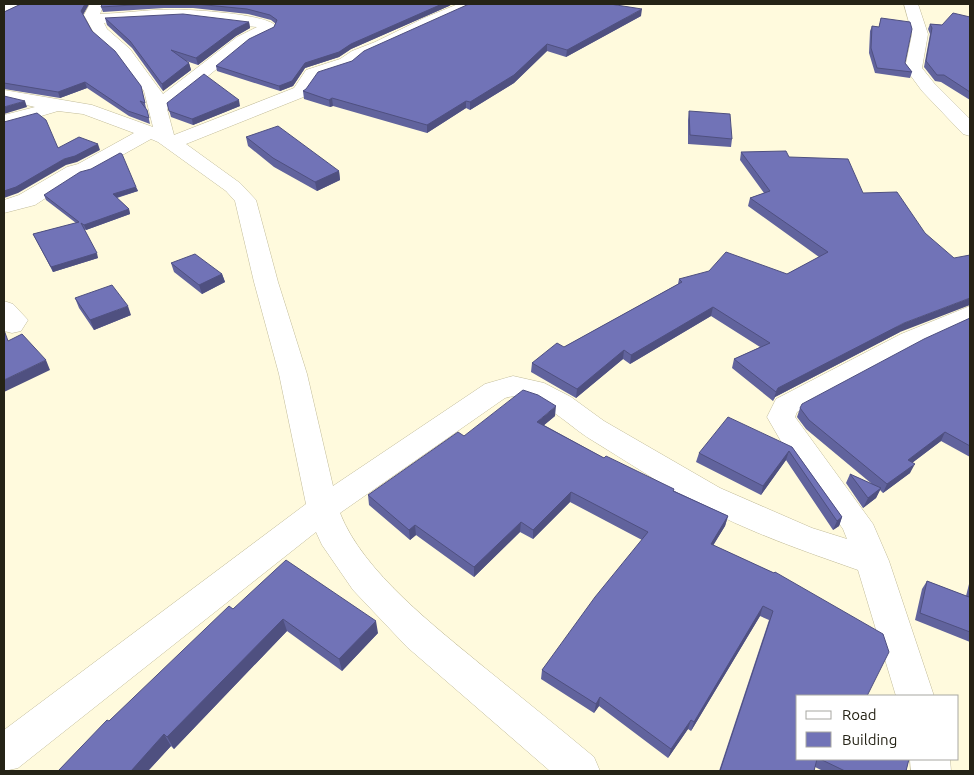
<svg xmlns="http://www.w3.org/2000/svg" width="974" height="775" font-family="Ubuntu,sans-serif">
<rect width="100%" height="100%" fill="#fffadd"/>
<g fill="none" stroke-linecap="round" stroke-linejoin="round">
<defs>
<path id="street" d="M6,4H24L22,7L4,16V5Z
M90,4H104L100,14C128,13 157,8 185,10C201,10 268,15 276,26L274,31L249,43L167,109L174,135L294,88L306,70L340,59L352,51L375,42L424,18L458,4H477L475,7L364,57L352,67L318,78L306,96L186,144L240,183L256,200L278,282L307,374L333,486L485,384L513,376L544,383L571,397L604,421L720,488L812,528L847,539L843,529L782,443L767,417L776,399L901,334L970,306V323L919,346L797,412L795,417L873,524L889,561L934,696H896L858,570C804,551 748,532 697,504C661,484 626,461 590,439C567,425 533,388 505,398L340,513C363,572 437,628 485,668C521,697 558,727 594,757L600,771H550L407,647L353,590L322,545L316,532L18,768L4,771V730L306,504L279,374L254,282L235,201L226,191L158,142L151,139L92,172L81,175L35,205L4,213V200L19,195L67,167L78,164L134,133L83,114L58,111L4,127V115L35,107L4,100V90L92,105L153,127L144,91L118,55L95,35L84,15ZM185,19L257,27L237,37L163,94L130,49L107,29L104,23Z
M904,4H918L928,34L922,68L934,83L970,119V136L963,134L922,91L905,68L912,34Z
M4,301L13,304L28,320L21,331L12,333L4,331Z
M910,759H950L951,771H911Z"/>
</defs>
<!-- street casing -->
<use href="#street" stroke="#c2bc9a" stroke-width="1"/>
<!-- street -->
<use href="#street" fill="#fff" fill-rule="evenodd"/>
</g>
<!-- wall -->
<path fill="#61639d" d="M21,4H89L83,15L92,31L141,86L146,108H145L147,110L150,124L129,116L87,88L60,98L4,89V12Z
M102,4H452L449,6L351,49L339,57L305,68L293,86L280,91L217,71L216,66L274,27L276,24L271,20L248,14L193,8H164L103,12L101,7Z
M641,16L566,57L547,51L514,83L470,110L466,108L427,133L333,106L330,107L304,99L303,91L352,61Z
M970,17V100L941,82L935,81L924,67L930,34L928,29L930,24L942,25Z
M105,18L249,22L250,28L236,36L198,65L186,61L189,63L191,70L163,91L132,48L107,25Z
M881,18L905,63L912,72L910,78L875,73L869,53L870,31L872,26L879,27Z
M167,103L240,106L193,125L171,117Z
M689,111L732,139L731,147L688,144V120Z
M246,137L339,171L340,180L317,191L274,167L248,146Z
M741,152L789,157L900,332L775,397L773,401L732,368L734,359L760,347L711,316L630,364L623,359L576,398L531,372L532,363L564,347L678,284L679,279L787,274L819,257L748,206L750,198L764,193L740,160Z
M136,187L138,191L117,198L129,209L130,214L86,230L84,229L98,258L53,272L33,234L76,223L46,200L44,195Z
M171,263L222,274L225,282L202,294L174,272Z
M75,298L131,315L94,330L79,308Z
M970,318V457L941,441L912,463L910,473L883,493L880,490L876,498L863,508L846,483L850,474L872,484L806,429L797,417L800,408Z
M555,416L544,425L604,458L728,516L725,526L713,545L774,573L798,759H909L906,771H823L815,767L814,771H719L769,620L760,616L691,731L688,729L668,758L599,706L594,713L541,679L542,670L642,540L570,502L533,539L520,532L474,577L416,535L410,540L369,505L368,495L464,436Z
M792,447L842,517L839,526L833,530L786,460L761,495L696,462L699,453Z
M927,581L966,596L969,584L970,582V642L915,620L922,589Z
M233,609L378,633L342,671L287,631L174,749L171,746L148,771H58L109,721Z"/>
<!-- shaded-wall -->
<path fill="#4f5080" d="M85,4H89L82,16L81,11Z
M442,4H452L449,6L351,49L339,57L305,68L293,86L280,91L279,86L305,63L351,44Z
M642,9L641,16L566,57L567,50Z
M249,22L250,28L236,36L198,65L196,58L235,29Z
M547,44V51L514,83L470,110V102Z
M189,63L191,70L163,91L162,84Z
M85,82L87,88L60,98L58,92Z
M332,98L333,106L330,107L329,100Z
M239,100L240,106L193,125L192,119Z
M25,101L27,107L4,114V107Z
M466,101V108L427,133V125Z
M98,144L100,150L77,162L66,165L18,193L4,198V191L64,159Z
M339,171L340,180L317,191L315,182Z
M136,187L138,191L115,198L113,194Z
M129,209L130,214L86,230L84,225Z
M97,253L98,258L53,272L51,267Z
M222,274L225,282L202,294L199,285Z
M970,298V305L900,332L775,397L773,401L776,392L778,388L904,323Z
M128,306L131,315L94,330L90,320Z
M713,307L711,316L630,364L631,355Z
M624,350L623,359L576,398L577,389Z
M46,360L50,370L4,392V380Z
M556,406L555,416L537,431V422Z
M945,432L941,441L904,469L908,460Z
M789,451L786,460L761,495L763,486Z
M915,464L910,473L883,493L887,484Z
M881,488L876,498L863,508L868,498Z
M571,492L570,502L533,539V530Z
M728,516L725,526L708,554L711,544Z
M842,517L839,526L833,530L837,521Z
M521,522L520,532L474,577V567Z
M415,525L416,535L410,540L409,530Z
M763,606L760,616L691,731L694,722Z
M283,619L287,631L174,749L167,737Z
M376,621L378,633L342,671L339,659Z
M600,697L599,706L594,713L596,704Z
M691,720L688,729L668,758L671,749Z
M164,734L171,746L148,771H131Z"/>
<!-- building -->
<path fill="#7173b7" stroke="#4f5080" d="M21,4H85L81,11L92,31L115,51L141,86L145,103L140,101L147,110L149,118L128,111L85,82L58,92L4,83V12Z
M102,4H148L101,7Z
M196,4H442L351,44L339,52L305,63L292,81L279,86L216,66L249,39L274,27L277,20L270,15L247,9Z
M469,4H610L642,9L567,50L547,44L514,75L470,102L466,101L427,125L332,98L329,100L303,91L306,89L318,72L352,61L364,51Z
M953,13L970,17V92L944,75H937L926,61L932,28L930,24L942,25Z
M183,14L249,22L235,29L196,58L171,50L189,63L162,84L130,41L105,18Z
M881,18L910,22L912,29L905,63L912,72L877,68L871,48L872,26L879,27Z
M204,74L239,100L192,119L169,111L167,103Z
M4,96L25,101L4,107Z
M689,111L730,114L732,139L690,135Z
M37,113L46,120L58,148L79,137L98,144L75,156L64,159L16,187L4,191V122Z
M278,126L339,171L315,182L273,158L246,137Z
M786,151L789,157L848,159L863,193L897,192L925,233L954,258L970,255V298L904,323L778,388L776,392L734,359L770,343L713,307L631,355L624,350L577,389L532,363L557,343L564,347L682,282L679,279L709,271L726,252L787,274L828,252L750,198L770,191L741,152Z
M120,153L122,154L136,187L113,194L129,209L84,225L81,223L97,253L51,267L33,234L79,222L44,195L80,172L91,169Z
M195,254L222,274L199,285L171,263Z
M112,285L128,306L90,320L75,298Z
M970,318V446L945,432L908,460L915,464L887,484L809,420L800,408L802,404L924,339Z
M4,330L8,341L22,334L46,360L4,380Z
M523,390L538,395L556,406L537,422L604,458L606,456L674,489L673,491L728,516L711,544L774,573L775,572L883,634L889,652L867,696H798V759H817L814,771H720L773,611L763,606L694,722L691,720L671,749L600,697L596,704L542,670L595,597L648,532L571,492L533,530L521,522L474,567L415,525L409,530L368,495L458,432L464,436Z
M728,417L792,447L842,517L837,521L789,451L763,486L699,453Z
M850,474L881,488L868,498Z
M286,560L376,621L339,659L283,619L167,737L164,734L131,771H58L107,720L109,721L229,606L233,609Z
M927,581L969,597L970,594V632L920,613Z
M820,759H909L906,771H845Z"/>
<!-- border -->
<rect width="974" height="775" fill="none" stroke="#252316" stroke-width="10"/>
<!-- legend -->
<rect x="796" y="695" width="162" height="65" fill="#ffffff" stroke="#a8a7a2"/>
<rect x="806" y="711" width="25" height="8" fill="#ffffff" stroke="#a8a7a2"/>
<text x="842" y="720" font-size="15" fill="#252316">Road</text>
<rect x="806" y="732" width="25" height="15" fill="#7173b7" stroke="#a8a7a2"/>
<text x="842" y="745" font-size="15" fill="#252316">Building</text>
</svg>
